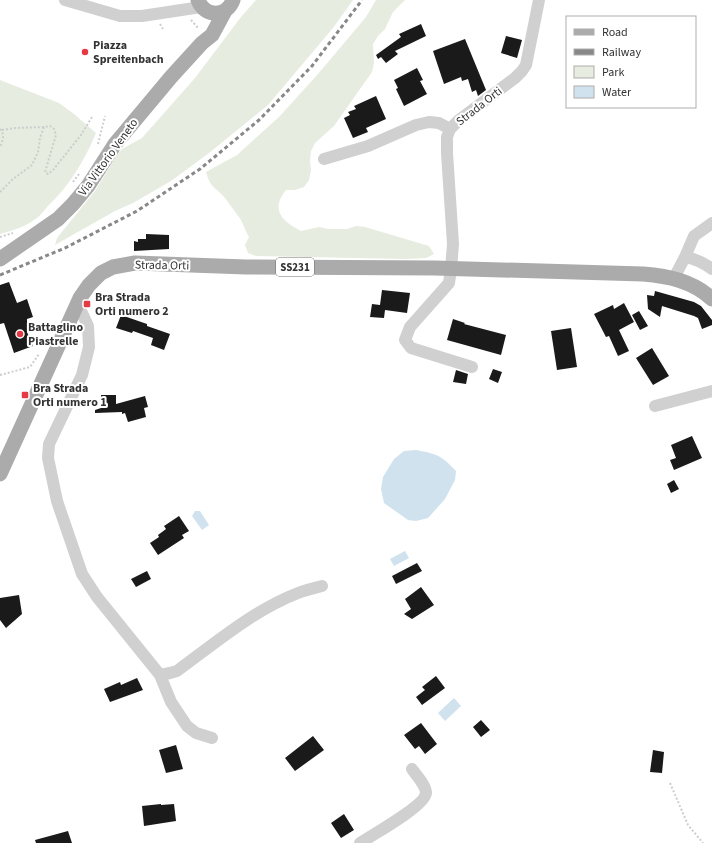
<svg xmlns="http://www.w3.org/2000/svg" width="712" height="843" font-family="'Source Sans 3',sans-serif">
<rect width="100%" height="100%" fill="#fff"/>
<!-- green -->
<path fill="#e6ecdf" d="M256,0H353L333,28L268,105L209,153L171,181L133,203L115,211L55,245L57,238L95,191L117,155L122,149L142,138L195,78L241,17Z
M376,0H405L393,12L385,29L378,36L373,44L374,63L372,72L334,126L315,143L311,151L310,161L311,170L309,180L304,187L295,190H286C270,210 282,221 301,231L319,227L328,229H347L356,226L365,227L429,246L434,254L426,258L407,259L256,256L248,253L245,245L249,237C246,232 244,226 241,220C237,214 232,208 228,202C219,188 211,191 206,172L237,155L279,117L318,74L366,17Z
M0,80L59,103L74,114L96,133C84,162 69,186 47,207C43,212 39,217 34,220C24,227 12,231 0,234Z"/>
<!-- water -->
<path fill="#cfe2ee" d="M416,450C437,454 441,455 456,471L455,480L445,499L428,518L416,521L408,520L384,503L381,489L383,477L394,459L404,451Z
M195,511H200L209,525L202,530L192,516Z
M405,551L409,558L394,566L390,559Z
M454,698L461,706L445,721L438,713Z"/>
<!-- building -->
<path fill="#1a1a1a" d="M421,24L426,36L395,51L398,54L386,63L381,57L378,59L376,55L401,37L399,34Z
M506,36L522,40L517,58L501,53Z
M465,39L486,90L478,96L476,90L472,92L468,79L462,81L461,77L444,84L433,51Z
M417,68L423,80L420,81L427,94L404,106L396,89L398,88L394,80Z
M376,96L386,119L366,128L368,132L353,138L344,118L350,115L348,112L356,109L354,106Z
M146,234L169,235V249L134,251V241L138,242V239H146Z
M9,282L17,303L27,299L33,317L27,319V332L33,346L14,353L4,323L0,324V285Z
M382,290L410,293L407,313L385,310L384,318L370,317L372,304L380,305Z
M655,291L694,302L701,306L712,320V325L702,329L698,318L694,316L662,306L660,317L648,309L647,295L654,296Z
M624,303L634,322L619,330L629,351L618,356L609,336L606,337L594,314L613,305L614,309Z
M639,311L648,326L640,330L632,315Z
M121,315L147,324V326L170,334L164,350L151,345L153,338L133,331L132,333L116,328Z
M453,319L465,323L464,324L506,335L501,355L447,340Z
M571,328L577,367L557,370L551,331Z
M652,348L669,376L653,385L636,358Z
M493,369L502,372L498,383L489,379Z
M456,370L468,374L466,384L453,382Z
M101,395H116V404L145,396L148,407L144,408L146,417L128,422L125,413L122,414V412L95,413V410L101,408Z
M692,436L702,458L674,470L670,460L676,458L671,445Z
M674,480L679,489L671,493L667,484Z
M179,516L189,531L182,535L184,538L158,555L150,543L159,537L158,535L166,529L164,526Z
M417,563L422,571L396,584L392,576Z
M147,571L151,579L136,587L131,579Z
M421,587L434,605L412,619L404,614L411,609L405,599Z
M19,595L22,614L6,628L0,620V598Z
M436,676L445,688L422,705L416,697L425,690L422,687Z
M137,678L143,690L110,702L104,689L120,682L121,685Z
M481,720L490,730L481,737L473,727Z
M421,723L437,744L425,754L419,746L415,749L404,735Z
M313,736L324,750L295,771L285,758Z
M176,745L183,769L166,773L159,750Z
M653,750L664,752L662,773L650,772Z
M161,804V805L174,804L176,821L144,826L142,806Z
M344,814L354,830L341,838L331,823Z
M68,831L72,843H36L35,840Z"/>
<g fill="none" stroke-linecap="round" stroke-linejoin="round">
<!-- path -->
<path stroke="#cdcdcd" stroke-width="2" stroke-dasharray="2 2" stroke-linecap="butt" d="M191,20L199,29
M160,24L163,29
M0,129C5,134 3,141 0,147
M2,130L15,128L44,127
M98,144L105,116
M73,182L79,174
M0,192L13,179L32,165L38,152L40,138L44,127L50,126L54,129L56,135L45,172L48,174L53,170L81,135L92,117
M0,237L13,233
M0,375L30,367L39,354
M670,783L688,825L703,843"/>
<!-- minor -->
<path stroke="#d0d0d0" stroke-width="12" d="M65,0L120,16H142L201,7
M324,159L368,146L416,125L429,122L439,123L450,129
M685,257L694,236L712,223
M674,278L685,257C696,259 703,262 712,269
M76,307L82,313L88,326L89,347L82,375L49,444L48,458L57,501L82,574L97,597L160,675L171,702L187,726L196,733L212,738
M472,367L411,348L405,340L410,327L449,283L451,269L453,244L447,153V137L450,129L459,120L515,78L522,71L526,65L539,0
M655,406L712,391
M160,675L170,673L177,671C215,643 254,610 298,593C306,590 314,588 322,586
M360,843C372,835 425,806 426,793C426,785 416,775 412,769"/>
<!-- major -->
<path stroke="#ababab" stroke-width="15" d="M198,0C205,18 227,17 233,0
M0,259L58,219L73,204L88,186L115,144L171,77L202,43L212,35L225,11
M0,474L80,298L89,285L101,273L113,267L135,263L246,267L435,268L643,274C668,276 693,281 712,299"/>
<!-- rail -->
<path stroke="#888" stroke-width="3" stroke-dasharray="4 3" stroke-linecap="butt" d="M0,275L65,248L137,211L200,169L259,120L312,66L362,0"/>
</g>
<!-- markers -->
<g fill="#e63946" stroke="#fff" stroke-width="1.5">
<circle cx="85" cy="52" r="4"/>
<rect x="83" y="300" width="8" height="8" rx="2"/>
<circle cx="20" cy="334" r="4"/>
<rect x="21" y="391" width="8" height="8" rx="2"/>
</g>
<g text-anchor="middle" stroke-width="4" stroke-linejoin="round" paint-order="stroke">
<!-- shield labels -->
<rect fill="#fff" stroke="#707070" stroke-width="1" x="276" y="258" width="38" height="18" rx="3"/>
<g font-size="11" font-weight="bold" fill="#333">
<text x="295" y="271">SS231</text>
</g>
<!-- poi labels -->
<g font-size="12" font-weight="bold" fill="#333" stroke="#fff" text-anchor="start">
<text x="93" y="49">Piazza<tspan x="93" dy="14">Spreitenbach</tspan></text>
<text x="95" y="301">Bra Strada<tspan x="95" dy="14">Orti numero 2</tspan></text>
<text x="28" y="331">Battaglino<tspan x="28" dy="14">Piastrelle</tspan></text>
<text x="33" y="392">Bra Strada<tspan x="33" dy="14">Orti numero 1</tspan></text>
</g>
<!-- street labels -->
<g font-size="12" fill="#333" stroke="#fff">
<text transform="translate(479 106) rotate(-38)" y="4">Strada Orti</text>
<text transform="translate(108 157) rotate(-54)" y="4">Via Vittorio Veneto</text>
<text transform="translate(162 265) rotate(1)" y="4">Strada Orti</text>
</g>
</g>
<!-- legend -->
<rect x="566" y="16" width="130" height="92" fill="#ffffff" stroke="#adadad"/>
<rect x="574" y="29" width="20" height="6" fill="#ababab" stroke="#adadad"/>
<text x="602" y="36" font-size="12" fill="#333333">Road</text>
<rect x="574" y="49" width="20" height="6" fill="#888888" stroke="#adadad"/>
<text x="602" y="56" font-size="12" fill="#333333">Railway</text>
<rect x="574" y="66" width="20" height="12" fill="#e6ecdf" stroke="#adadad"/>
<text x="602" y="76" font-size="12" fill="#333333">Park</text>
<rect x="574" y="86" width="20" height="12" fill="#cfe2ee" stroke="#adadad"/>
<text x="602" y="96" font-size="12" fill="#333333">Water</text>
</svg>
